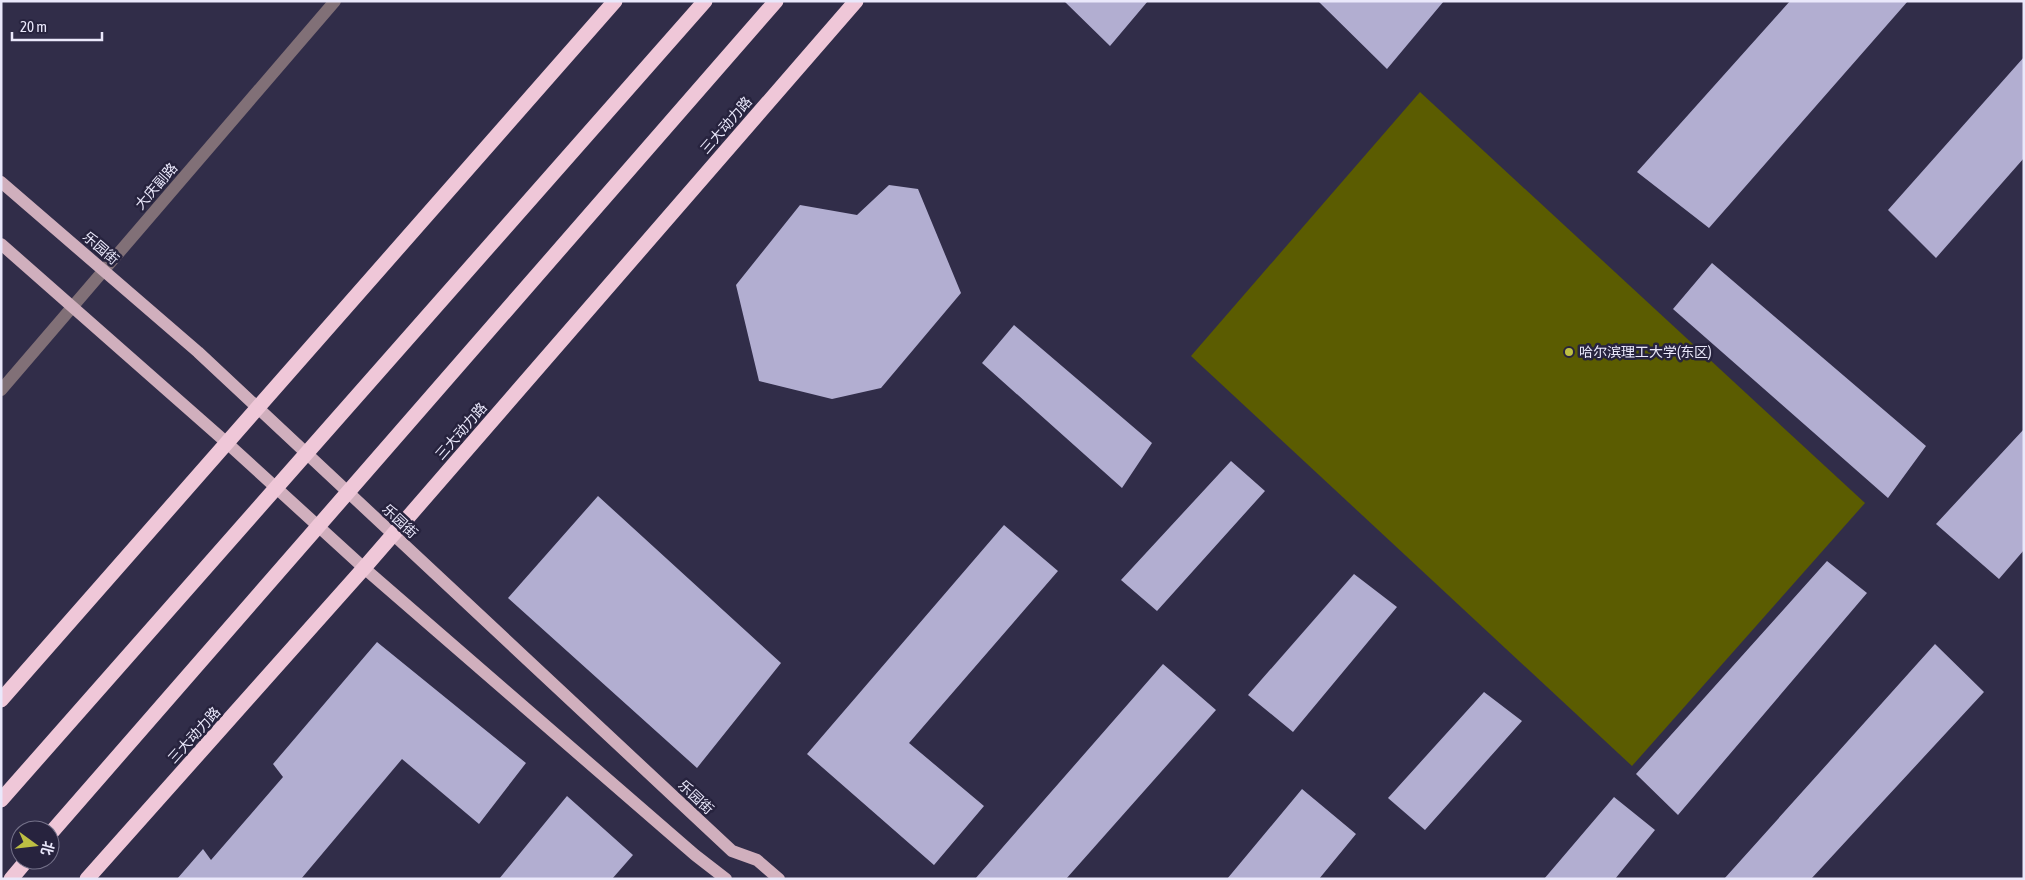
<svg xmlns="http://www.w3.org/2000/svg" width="2025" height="880" font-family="'Asap Condensed','Noto Sans SC',sans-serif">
<rect width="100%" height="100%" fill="#312d49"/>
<!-- green -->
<path fill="#5b5c01" d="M1420,92L1865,503L1632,766L1191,356Z"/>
<!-- building -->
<path fill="#b2aed1" d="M1064,1H1148L1110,46Z
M1318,1H1444L1387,69Z
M1790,1H1908L1709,228L1637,172Z
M2024,57V158L1936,258L1888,210Z
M889,185L918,189L961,293L881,388L832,399L759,381L736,285L800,205L857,215Z
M1712,263L1926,446L1888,498L1673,309Z
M1014,325L1152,443L1122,488L982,363Z
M2024,429V550L1999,579L1936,524Z
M1231,461L1265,491L1157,611L1121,580Z
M598,496L781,663L697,768L508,598Z
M1004,525L1058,571L909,743L984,806L934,865L807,754Z
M1827,561L1867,593L1678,815L1636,774Z
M1354,574L1397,607L1293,732L1248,695Z
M377,642L526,763L479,824L402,759L301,879H177L203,849L211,860L283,777L273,764Z
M1935,644L1984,692L1811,879H1724Z
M1163,664L1216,710L1066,879H975Z
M1484,692L1522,721L1425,830L1388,798Z
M1302,789L1356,834L1319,879H1227Z
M567,796L633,855L612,879H499Z
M1614,797L1655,830L1615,879H1544Z"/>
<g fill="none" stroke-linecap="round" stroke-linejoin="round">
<!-- minor -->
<path stroke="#817077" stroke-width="12" d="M1,390L335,1"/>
<!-- major -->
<path stroke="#d0afbd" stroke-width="12" d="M1,182L198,352L732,851L757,860L779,879
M1,244L227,443L364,568L695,855L726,879"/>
<!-- highway -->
<path stroke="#efc7d8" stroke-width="15" d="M1,700L615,1
M11,879L27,860
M87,879L364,568L856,1"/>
<!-- highway-bridge -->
<path stroke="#efc7d8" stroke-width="15" d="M1,800L705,1
M50,834L776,1"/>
</g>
<!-- markers -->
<circle fill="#bdbf43" stroke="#27233e" stroke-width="2" cx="1569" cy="352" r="5"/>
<g text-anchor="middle" stroke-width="5" stroke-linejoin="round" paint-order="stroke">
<!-- street labels -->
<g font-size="14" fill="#eae8fb" stroke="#27233e">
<text transform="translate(726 125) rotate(-49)" y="5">三大动力路</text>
<text transform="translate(156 186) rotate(-49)" y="5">大庆副路</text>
<text transform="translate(101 248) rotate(41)" y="5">乐园街</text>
<text transform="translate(461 431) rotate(-49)" y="5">三大动力路</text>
<text transform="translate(400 521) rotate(43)" y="5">乐园街</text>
<text transform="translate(194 735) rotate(-48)" y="5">三大动力路</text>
<text transform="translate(696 797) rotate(43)" y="5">乐园街</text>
</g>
<!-- poi labels -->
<g font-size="14" fill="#eae8fb" stroke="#27233e" text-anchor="start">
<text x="1579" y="357">哈尔滨理工大学(东区)</text>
</g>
</g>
<!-- border -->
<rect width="2025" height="880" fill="none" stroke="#eae8fb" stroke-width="5"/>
<!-- north arrow -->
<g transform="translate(35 845) rotate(105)"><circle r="24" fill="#27233e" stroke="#75728a"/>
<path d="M0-4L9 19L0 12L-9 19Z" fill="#bdbf43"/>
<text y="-8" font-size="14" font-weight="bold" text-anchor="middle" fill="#eae8fb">北</text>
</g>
<!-- scale -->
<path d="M12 32v8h90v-8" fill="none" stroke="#eae8fb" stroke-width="2.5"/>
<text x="20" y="32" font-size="15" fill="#eae8fb" stroke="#27233e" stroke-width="4" paint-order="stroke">20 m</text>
</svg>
